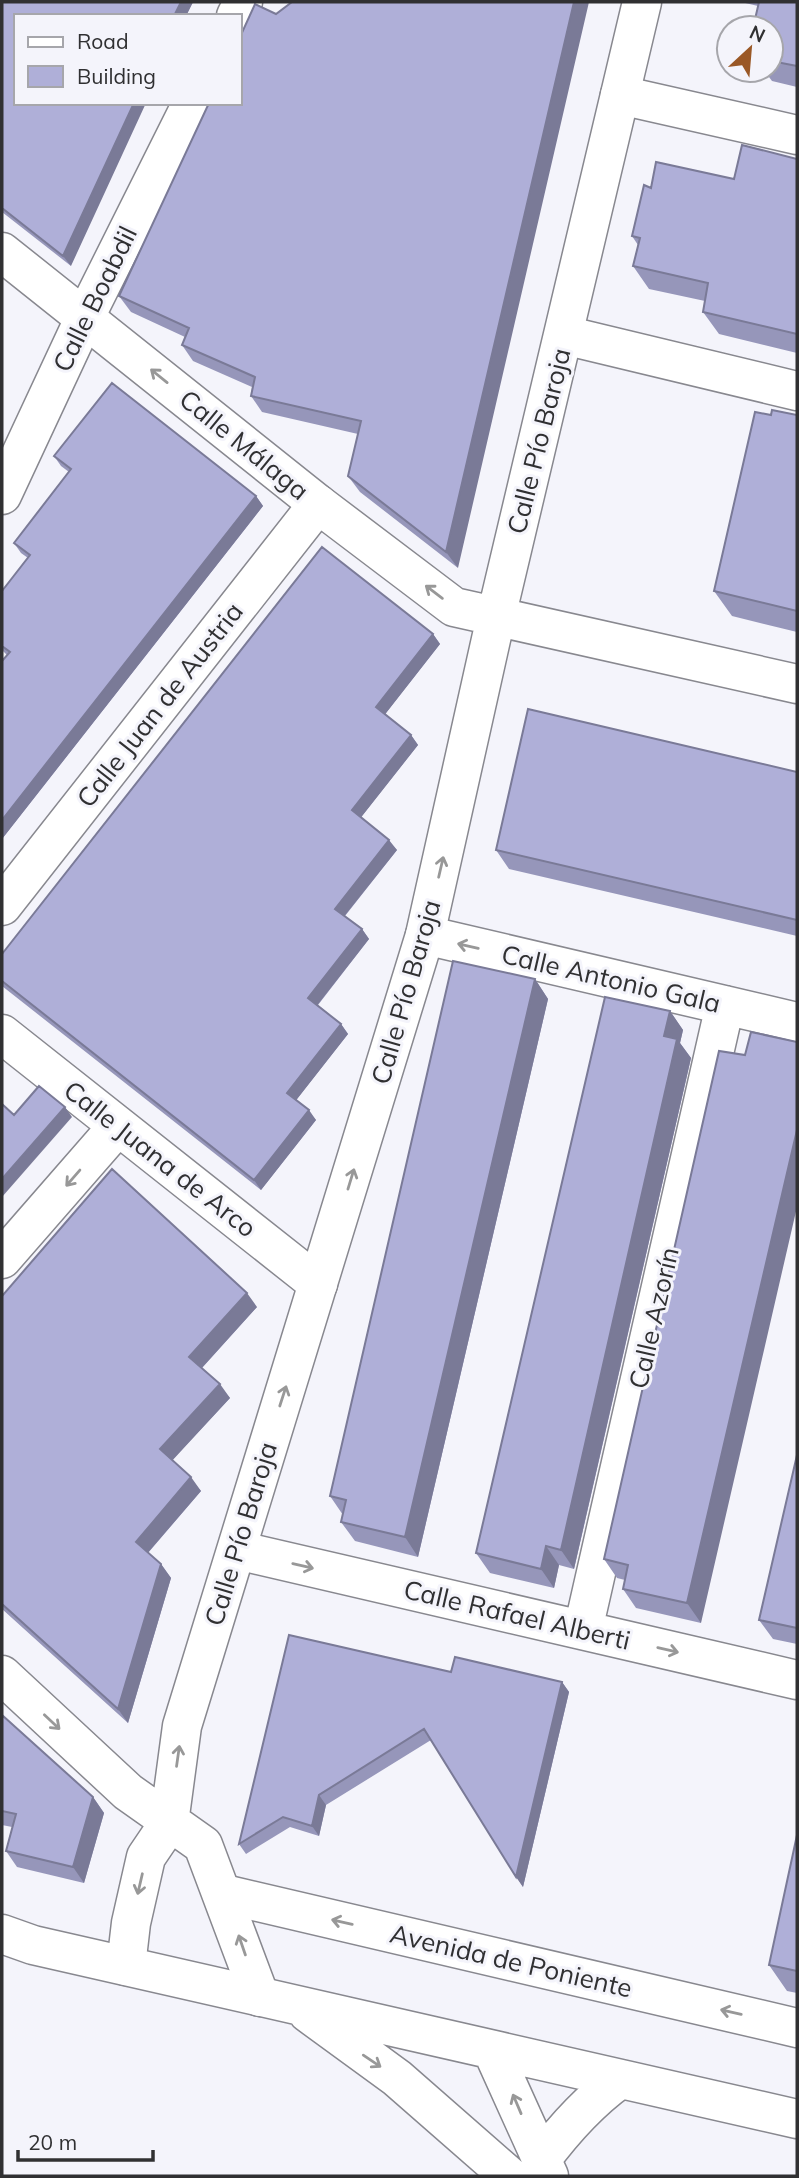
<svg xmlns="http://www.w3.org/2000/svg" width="799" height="2178" font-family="Mulish,sans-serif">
<rect width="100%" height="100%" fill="#f4f4fb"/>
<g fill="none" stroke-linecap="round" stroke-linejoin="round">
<defs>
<path id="minor" d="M236,16L243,2
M620,95L797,135
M564,335L797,391
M2,495L85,317L192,103
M2,906L318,504
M425,935L797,1022
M2,1034L318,1284
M2,1259L118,1126
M237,1550L797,1680
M583,1630L725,1005
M224,1894L797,2028"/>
<path id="tertiary" d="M2,252L318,504L454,607L797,684
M2,1675L128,1792L203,1845L260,1997
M126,1966L131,1923L146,1857L169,1823L182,1726L425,935L496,617L642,2"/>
<path id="secondary" d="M2,1934L33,1945L797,2119
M308,2013L397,2078L509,2176
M492,2050L549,2176
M541,2160C564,2129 588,2102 620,2079"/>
</defs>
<!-- minor casing -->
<use href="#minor" stroke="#88888f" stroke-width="41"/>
<!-- tertiary casing -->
<use href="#tertiary" stroke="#88888f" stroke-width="41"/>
<!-- secondary casing -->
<use href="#secondary" stroke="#88888f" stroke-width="41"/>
<!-- minor -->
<use href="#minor" stroke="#fff" stroke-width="38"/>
<!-- tertiary -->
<use href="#tertiary" stroke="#fff" stroke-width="38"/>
<!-- secondary -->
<use href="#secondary" stroke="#fff" stroke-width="38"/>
</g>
<!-- wall -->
<path fill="#9696ba" d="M2,2H193L186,16H16L71,266L2,212Z
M741,2H797V87L772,81L766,73L763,70H771V28L758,6Z
M209,103L458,568L360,492L348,476L358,434L262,412L251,396L252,387L193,361L182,345L185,337L131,312L119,296Z
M797,159V353L719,334L703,312L705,301L649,289L633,266L638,245L632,236L651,188L734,179Z
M771,415H797V632L732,616L714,591Z
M54,456L256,496L263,506L2,839V661L7,655L2,650V591L28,558L21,553L14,543L69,472L61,466Z
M433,634L440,644L385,714L411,735L418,745L361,817L397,850L345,916L362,929L369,939L318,1005L341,1024L348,1034L296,1100L316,1120L261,1190L2,986V954Z
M797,772V936L509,869L496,850Z
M535,979L548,999L418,1557L355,1541L341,1522L343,1515L330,1496Z
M670,1011L683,1030L680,1043L691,1058L574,1569L559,1565L554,1588L490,1573L476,1553Z
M719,1051L701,1623L636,1608L623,1589L625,1580L617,1578L604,1559Z
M2,1296L257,1307L202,1368L230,1398L172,1460L201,1491L148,1553L161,1564L171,1578L128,1723L2,1609Z
M797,1455V1644L773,1639L759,1620Z
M451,1672L562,1682L569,1692L523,1887L431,1740L326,1805L319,1836L290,1827L246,1854L239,1844Z
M2,1715L93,1797L104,1813L84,1883L17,1867L6,1851L12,1827L2,1825Z
M797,1835V1993L787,1991L769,1965Z"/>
<!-- shaded-wall -->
<path fill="#7a7a97" d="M181,2H193L186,16H174Z
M574,2H589L458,568L446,552Z
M134,103H146L71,266L63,256Z
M256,496L263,506L2,839V820Z
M433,634L440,644L383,717L376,707Z
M411,735L418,745L359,820L352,810Z
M389,840L397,850L342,919L335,909Z
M362,929L369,939L315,1008L308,998Z
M535,979L548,999L418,1557L405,1537Z
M670,1011L683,1030L680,1043L691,1058L574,1569L561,1550L664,1036Z
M341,1024L348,1034L294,1103L287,1093Z
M65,1107L72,1117L2,1197V1179Z
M309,1110L316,1120L261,1190L254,1180Z
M797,1130V1207L701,1623L687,1603Z
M247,1293L257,1307L199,1371L189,1357Z
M220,1384L230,1398L170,1463L160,1449Z
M191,1477L201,1491L145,1556L136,1542Z
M546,1546L559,1565L554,1588L541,1569Z
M161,1564L171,1578L128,1723L118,1709Z
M562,1682L569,1692L523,1887L516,1877Z
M319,1795L326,1805L319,1836L312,1826Z
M93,1797L104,1813L84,1883L73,1867Z"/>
<!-- building -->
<path fill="#afafd8" stroke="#7a7a97" stroke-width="2" d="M2,2H181L174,16H16V103H134L63,256L2,208Z
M292,2H574L446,552L348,476L361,421L251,396L255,377L182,345L189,328L119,296L209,103H240V37L255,4L276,14Z
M759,2H797V66L771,61V28H753Z
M742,145L797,159V334L703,312L708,283L633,266L640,238L632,236L644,185L651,188L656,162L734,179Z
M112,383L256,496L2,820V661L10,652L2,646V591L30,555L14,543L71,469L54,456Z
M772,410L797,415V611L714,591L755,412L771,415Z
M322,547L433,634L376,707L411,735L352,810L389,840L335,909L362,929L308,998L341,1024L287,1093L309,1110L254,1180L2,981V954Z
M528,709L797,772V920L496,850Z
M453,961L535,979L405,1537L341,1522L346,1500L330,1496Z
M605,997L670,1011L664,1036L677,1039L561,1550L546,1546L541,1569L476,1553Z
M751,1032L797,1042V1130L687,1603L623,1589L628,1565L604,1559L719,1051L745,1055Z
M39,1086L65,1107L2,1179V1104L14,1115Z
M112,1169L247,1293L189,1357L220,1384L160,1449L191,1477L136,1542L161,1564L118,1709L2,1604V1296Z
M797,1455V1628L759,1620Z
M289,1635L451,1672L455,1657L562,1682L516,1877L424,1729L319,1795L312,1826L283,1817L239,1844Z
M2,1715L93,1797L73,1867L6,1851L16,1814L2,1811Z
M797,1835V1971L769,1965Z"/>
<!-- one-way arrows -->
<defs><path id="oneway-shaft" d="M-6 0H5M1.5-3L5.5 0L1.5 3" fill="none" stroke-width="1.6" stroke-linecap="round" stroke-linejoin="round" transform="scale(1.75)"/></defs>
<g stroke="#989898">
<use href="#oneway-shaft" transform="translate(159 376) rotate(-141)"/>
<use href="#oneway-shaft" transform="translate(434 592) rotate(-143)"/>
<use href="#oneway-shaft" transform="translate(441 867) rotate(-77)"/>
<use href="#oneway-shaft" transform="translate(468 946) rotate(-167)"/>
<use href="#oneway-shaft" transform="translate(73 1178) rotate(131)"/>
<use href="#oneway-shaft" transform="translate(351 1179) rotate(-73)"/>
<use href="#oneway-shaft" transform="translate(283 1396) rotate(-72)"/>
<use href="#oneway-shaft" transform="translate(303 1566) rotate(13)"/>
<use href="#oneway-shaft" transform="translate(668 1650) rotate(13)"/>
<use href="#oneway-shaft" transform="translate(52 1722) rotate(43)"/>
<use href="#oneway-shaft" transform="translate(178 1756) rotate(-82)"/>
<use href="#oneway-shaft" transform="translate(140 1884) rotate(103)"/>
<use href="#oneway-shaft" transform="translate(342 1922) rotate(-167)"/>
<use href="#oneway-shaft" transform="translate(242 1945) rotate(-109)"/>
<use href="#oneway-shaft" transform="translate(731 2012) rotate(-167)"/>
<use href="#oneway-shaft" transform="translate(372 2061) rotate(34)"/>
<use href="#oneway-shaft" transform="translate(517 2104) rotate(-113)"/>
</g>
<g text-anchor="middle" stroke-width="6" stroke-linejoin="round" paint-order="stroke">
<!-- street labels -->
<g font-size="26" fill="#303032" stroke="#f4f4fb">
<text transform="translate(95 299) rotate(-64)" y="9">Calle Boabdil</text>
<text transform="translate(539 441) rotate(-76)" y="9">Calle Pío Baroja</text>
<text transform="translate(244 445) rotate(39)" y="9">Calle Málaga</text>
<text transform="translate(160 705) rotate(-52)" y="9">Calle Juan de Austria</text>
<text transform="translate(611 979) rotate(13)" y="9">Calle Antonio Gala</text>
<text transform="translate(406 992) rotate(-74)" y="9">Calle Pío Baroja</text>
<text transform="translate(160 1159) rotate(38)" y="9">Calle Juana de Arco</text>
<text transform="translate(654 1318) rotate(-77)" y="9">Calle Azorín</text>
<text transform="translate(241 1534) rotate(-73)" y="9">Calle Pío Baroja</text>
<text transform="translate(517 1615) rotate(13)" y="9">Calle Rafael Alberti</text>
<text transform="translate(511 1961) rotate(13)" y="9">Avenida de Poniente</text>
</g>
</g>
<!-- border -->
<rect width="799" height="2178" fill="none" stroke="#303032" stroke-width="7"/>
<!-- legend -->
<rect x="14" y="14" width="228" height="91" fill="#f4f4fb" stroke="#a6a6ab" stroke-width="2"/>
<rect x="28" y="37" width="35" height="10" fill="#ffffff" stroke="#a6a6ab" stroke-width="2"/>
<text x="77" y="49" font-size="21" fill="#303032">Road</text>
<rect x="28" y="66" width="35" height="21" fill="#afafd8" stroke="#a6a6ab" stroke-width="2"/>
<text x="77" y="84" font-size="21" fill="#303032">Building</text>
<!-- north arrow -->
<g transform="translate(750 49) rotate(26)"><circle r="33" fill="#f4f4fb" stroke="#a6a6ab" stroke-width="2"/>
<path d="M0-5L12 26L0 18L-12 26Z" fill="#9a5826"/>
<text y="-10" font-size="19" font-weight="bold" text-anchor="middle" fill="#303032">N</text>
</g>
<!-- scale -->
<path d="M18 2150v10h135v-10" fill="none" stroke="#303032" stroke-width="3.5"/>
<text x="28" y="2150" font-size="21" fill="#303032" stroke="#f4f4fb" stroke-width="5" paint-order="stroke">20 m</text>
</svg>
